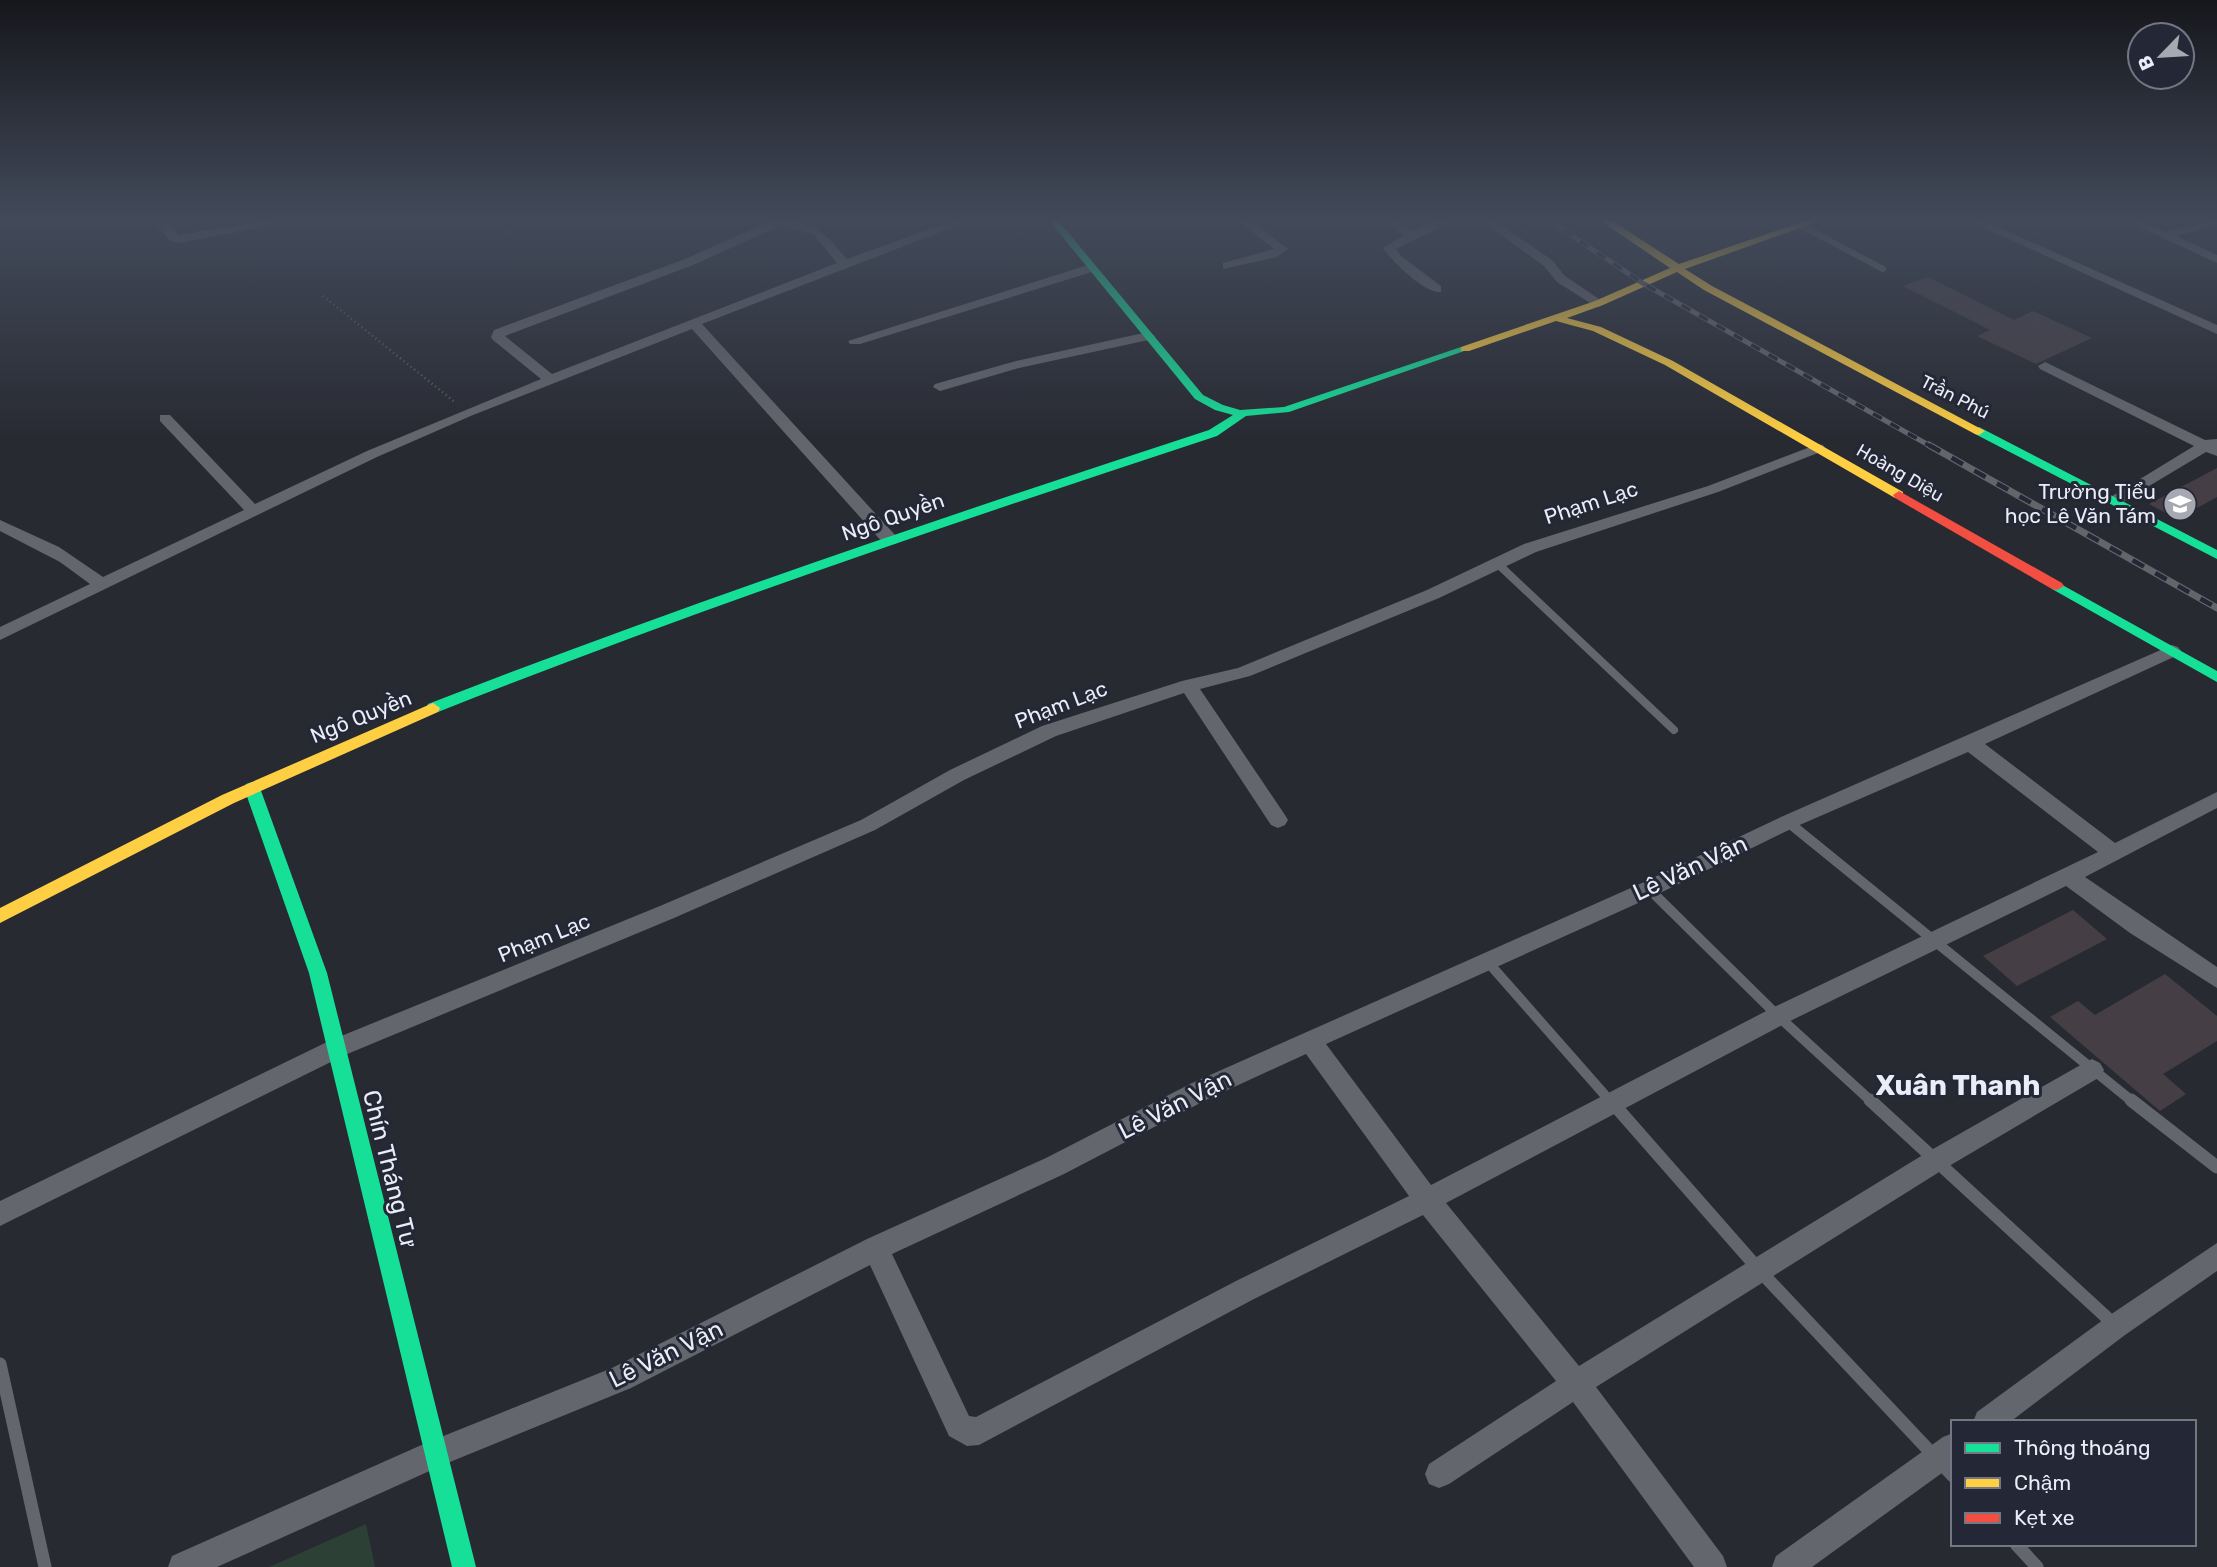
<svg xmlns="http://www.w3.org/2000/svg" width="2217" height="1567" font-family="Rubik,sans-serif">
<rect width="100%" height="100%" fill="#282a32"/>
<!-- green -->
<path fill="#2c4036" d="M366,1524L375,1567H269Z"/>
<!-- building -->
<path fill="#453f45" d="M1928,277L2014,320L2033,311L2092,338L2036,364L1977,336L1990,330L1903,286Z
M2217,468V497L2177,519L2149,504Z
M2073,910L2107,939L2017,986L1983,956Z
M2165,974L2217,1016V1041L2163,1074L2186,1094L2160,1111L2050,1017L2078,1001L2095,1015Z"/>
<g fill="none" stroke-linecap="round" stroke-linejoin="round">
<!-- path -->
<path stroke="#64666c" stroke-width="2.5" stroke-dasharray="1 3.5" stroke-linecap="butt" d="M323,296L456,403"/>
<!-- lane-far3 -->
<path stroke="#64666d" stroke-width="6" d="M1802,226L1883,269"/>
<!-- lane-far2 -->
<path stroke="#64666d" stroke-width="8" d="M1498,564L1674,730"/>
<!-- lane-far1 -->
<path stroke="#64666d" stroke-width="10" d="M1788,822L2133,1102
M1649,889L1778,1016L1872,1102
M1486,960L1611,1102"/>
<!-- lane -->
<path stroke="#64666d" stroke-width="13" d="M1610,1100L1761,1272L1953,1476
M1870,1100L2116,1326
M2131,1100L2217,1167
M0,1364L45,1567
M2016,1544L2037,1567"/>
<!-- street -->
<path fill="#64666d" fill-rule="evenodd" d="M273,219H300L179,243L170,241L156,224L166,222L179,235Z
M770,219C812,219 821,229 847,259L957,219H974L702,324L896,536L898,540L896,544H884L692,329L473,415L377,457L0,640V627L90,584L60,562L0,531V520L59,547L103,577L244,510L160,421V415H170L255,504L367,451L541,379L493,340L491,337L494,330L685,259L771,221ZM782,225L813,234L837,263L552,374L505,336L693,265Z
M1236,219H1249L1288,249L1277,257L1223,269V263L1274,249Z
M1382,219H1395L1413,231L1437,219H1456L1396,249L1401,256L1441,286V292C1425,294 1392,261 1383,248L1404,235Z
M1479,219H1492L1552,260L1565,276L1605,303L1599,307L1595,306L1557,282L1544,266Z
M1965,219H1980L2217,325V334Z
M2122,219H2137L2166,232L2217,219V225L2176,236L2217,255V263Z
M1091,264L1097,268L1095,271L860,344H850L848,341Z
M1148,332L1155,336L1153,339L1019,368L940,391L933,387L935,384L1016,361Z
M2045,362L2205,440L2217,439V456L2206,452L2119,504H2109L2106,501L2109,498L2194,446L2040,369L2038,366Z
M1818,444L1823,445L1825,448L1823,451L1718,492L1536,552L1439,598L1250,676L1200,689L1285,815L1288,820L1285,825L1278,828L1271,825L1184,693L1056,736L964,780L875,830L674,918L345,1055L0,1226V1201L329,1041L660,906L861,820L950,770L1042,726L1182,681L1238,668L1427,590L1524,544L1708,486Z
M2172,645L2178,647L2181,651L2178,655L1985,744L2115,843L2217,792V808L2085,877L2217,967V988L2130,933L2066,886L1786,1023L1446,1203L1579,1366L1926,1153L2084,1063L2092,1059L2100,1063L2104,1070L2100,1077L1944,1169L1596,1387L1723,1556L1727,1567H1694L1573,1402L1449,1484L1439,1488L1429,1484L1425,1474L1429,1464L1556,1381L1423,1215L1254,1299L979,1445L967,1446L949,1436L870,1265L631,1388L445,1464L217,1567H168L172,1556L426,1443L612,1368L867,1239L1046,1158L1192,1083L1642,883L1781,817ZM1968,752L2098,852L1770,1009L1431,1185L1326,1044L1656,895L1795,827ZM1306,1054L1409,1196L1236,1281L976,1417L969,1416L892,1254L1064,1174L1208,1099Z
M2217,1243V1271L2125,1335L2010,1422H1973L1977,1412L2107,1317Z
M1953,1433V1465L1812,1567H1772L1776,1556L1943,1437Z"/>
<!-- fast -->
<path fill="#16e098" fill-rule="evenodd" d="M1048,219H1057L1203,395L1223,405L1240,410L1284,407L1461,347L1470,349L1289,412L1246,416L1217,436C955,522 695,610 438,712H428L426,708L428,704C685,604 946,516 1209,430L1233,415L1215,410L1195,399Z
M1979,427L2217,550V559L1975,434L1973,431Z
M2057,582L2217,671V682L2052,589L2050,586Z
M252,782L258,784L260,788L327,973L476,1567H452L309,973L244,788L246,784Z"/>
<!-- slow -->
<path fill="#ffcf43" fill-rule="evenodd" d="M1598,219H1609L1679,264L1811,219H1825L1685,269L1712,286L1985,431L1979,435L1975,434L1704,290L1677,272L1603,305L1567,318L1601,327L1673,361L1903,492V498H1895L1665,365L1593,331L1556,321L1469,351H1461V347L1595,301L1670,268Z
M433,703L440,708L438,712L234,803L0,923V908L222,795Z"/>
<!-- jam -->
<path fill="#f24e42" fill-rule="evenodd" d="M1899,491L2062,583L2064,586L2057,590L2052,589L1895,498L1893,495Z"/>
<defs>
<path id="rail-far1" d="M1547,219L1644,284L1932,447"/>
<path id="rail" d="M1929,445L2217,608"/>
</defs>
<!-- rail-far1 casing -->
<use href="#rail-far1" stroke="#64656b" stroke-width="5"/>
<!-- rail casing -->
<use href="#rail" stroke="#64656b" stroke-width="7"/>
<!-- rail-far1 -->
<use href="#rail-far1" stroke="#242736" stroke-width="3.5" stroke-dasharray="10" stroke-linecap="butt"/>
<!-- rail -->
<use href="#rail" stroke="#242736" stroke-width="4.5" stroke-dasharray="13" stroke-linecap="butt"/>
</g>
<!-- sky -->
<linearGradient id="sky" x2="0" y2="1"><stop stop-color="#16171c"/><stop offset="0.5" stop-color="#424a5a"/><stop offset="1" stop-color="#424a5a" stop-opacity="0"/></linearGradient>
<rect width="2217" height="439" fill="url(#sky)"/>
<!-- icons -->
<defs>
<symbol id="school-disc" viewBox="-11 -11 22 22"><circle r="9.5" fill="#a6a9b2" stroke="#242736"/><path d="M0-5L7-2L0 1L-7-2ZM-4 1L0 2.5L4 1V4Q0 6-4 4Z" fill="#fff"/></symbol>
</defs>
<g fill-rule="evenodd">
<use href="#school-disc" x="2161" y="485" width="38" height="38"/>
</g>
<g text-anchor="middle" stroke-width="6" stroke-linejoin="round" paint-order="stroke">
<!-- far-street labels -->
<g font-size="18" fill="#eaedf7" stroke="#242736">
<text transform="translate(1955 397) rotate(27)" y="6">Trần Phú</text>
<text transform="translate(1900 473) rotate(30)" y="6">Hoàng Diệu</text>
</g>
<!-- poi labels -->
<g font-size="21" fill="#eaedf7" stroke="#242736" text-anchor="end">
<text x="2156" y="499">Trường Tiểu<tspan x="2156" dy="24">học Lê Văn Tám</tspan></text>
</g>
<!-- street labels -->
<g font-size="21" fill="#eaedf7" stroke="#242736">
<text transform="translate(1591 503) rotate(-18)" y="7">Phạm Lạc</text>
<text transform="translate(893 517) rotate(-19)" y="7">Ngô Quyền</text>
<text transform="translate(1061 705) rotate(-21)" y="7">Phạm Lạc</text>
<text transform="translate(361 717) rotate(-22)" y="7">Ngô Quyền</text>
<text transform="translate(544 938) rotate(-22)" y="7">Phạm Lạc</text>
</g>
<!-- near-street labels -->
<g font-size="24" fill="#eaedf7" stroke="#242736">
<text transform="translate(1690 868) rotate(-25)" y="8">Lê Văn Vận</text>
<text transform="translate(1175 1105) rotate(-27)" y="8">Lê Văn Vận</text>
<text transform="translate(390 1169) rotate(76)" y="8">Chín Tháng Tư</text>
<text transform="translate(666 1354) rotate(-26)" y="8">Lê Văn Vận</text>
</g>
<!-- near-quarter labels -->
<g font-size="28" font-weight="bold" fill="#eaedf7" stroke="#242736">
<text x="1958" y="1095">Xuân Thanh</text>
</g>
</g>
<!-- legend -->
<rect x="1951" y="1420" width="245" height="126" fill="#242736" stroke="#737683" stroke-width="2"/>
<rect x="1965" y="1443" width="35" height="10" fill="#16e098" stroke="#737683" stroke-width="2"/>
<text x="2014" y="1455" font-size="21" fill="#eaedf7">Thông thoáng</text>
<rect x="1965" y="1478" width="35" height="10" fill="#ffcf43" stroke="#737683" stroke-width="2"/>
<text x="2014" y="1490" font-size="21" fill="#eaedf7">Chậm</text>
<rect x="1965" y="1513" width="35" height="10" fill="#f24e42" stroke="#737683" stroke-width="2"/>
<text x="2014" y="1525" font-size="21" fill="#eaedf7">Kẹt xe</text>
<!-- north arrow -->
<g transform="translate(2161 56) rotate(245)"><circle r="33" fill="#242736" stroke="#737683" stroke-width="2"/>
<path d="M0-5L12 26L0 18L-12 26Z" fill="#a6a9b2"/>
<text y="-10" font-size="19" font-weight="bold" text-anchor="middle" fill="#eaedf7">B</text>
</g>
</svg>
